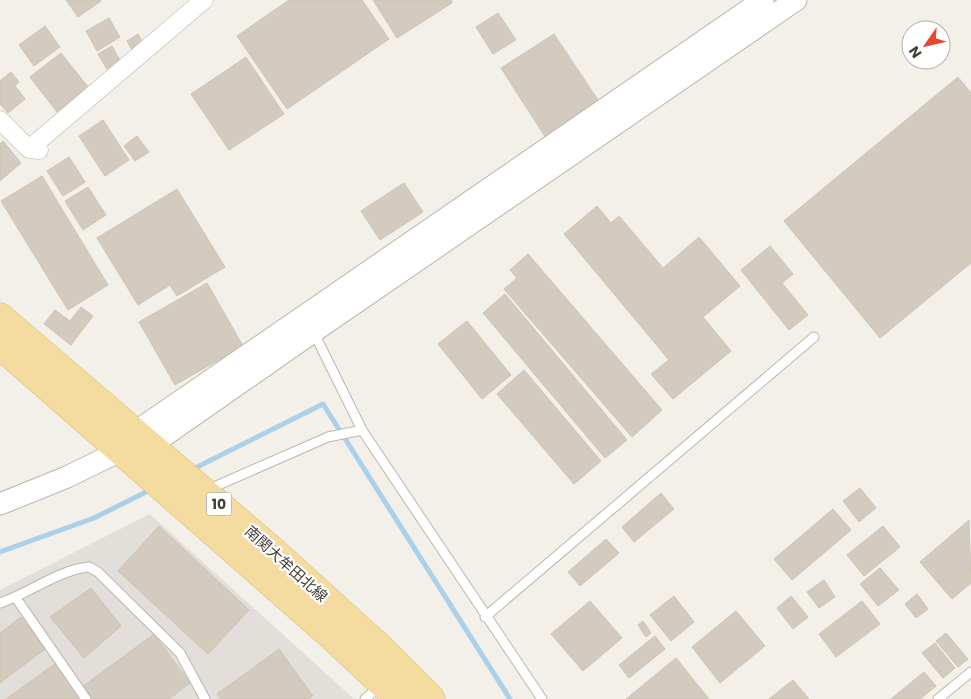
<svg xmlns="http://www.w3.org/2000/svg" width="971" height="699" font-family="Poppins,'Noto Sans JP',sans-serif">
<rect width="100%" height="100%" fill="#f3f0e9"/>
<!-- industrial -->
<path fill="#e2dfda" d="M150,514L354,699H0V590Z"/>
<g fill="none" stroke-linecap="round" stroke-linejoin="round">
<!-- stream -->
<path stroke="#abd0e9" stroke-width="5" d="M191,470L323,404L510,699
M0,552L94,518L152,489"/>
</g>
<!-- building -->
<path fill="#d3cbbf" stroke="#cdc3b3" d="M66,0H100L101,1L78,17Z
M289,0H362L389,39L287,109L237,36Z
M373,0H451L452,3L397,38Z
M498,13L516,40L493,54L476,27Z
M109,18L120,37L97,51L86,31Z
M45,26L60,47L34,66L19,45Z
M138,34L145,47L134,53L127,41Z
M554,34L600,103L546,138L501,68Z
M112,46L122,64L108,71L98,54Z
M61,53L88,87L57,112L30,77Z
M246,57L284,114L229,150L191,94Z
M11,72L19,82L15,86L25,99L8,113L0,104V81Z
M958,77L971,93V263L880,338L784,221Z
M103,120L129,160L105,176L79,136Z
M137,136L149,152L135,161L124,146Z
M3,141L21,163L0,181V144Z
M69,157L85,182L63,196L47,171Z
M42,176L108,285L68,310L1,201Z
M404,183L423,212L380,240L361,211Z
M88,187L106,215L83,230L65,201Z
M177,189L225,267L177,296L170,285L138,305L97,238Z
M597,206L611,223L619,216L663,268L699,237L740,286L703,317L731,351L673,399L651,374L669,360L564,234Z
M770,246L793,274L782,283L808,315L789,330L741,270Z
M528,254L662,410L632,437L504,289L517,278L510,270Z
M207,283L243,346L175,385L139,322Z
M505,294L627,440L605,458L483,313Z
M81,307L93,316L71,345L44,324L55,310L70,321Z
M467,321L511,375L482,399L438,344Z
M524,370L601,461L574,484L497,394Z
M860,488L876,508L859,522L843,501Z
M661,493L674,509L634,542L622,527Z
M833,509L851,530L792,580L774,559Z
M969,520L971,583L952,599L920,562Z
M159,526L249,610L208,654L118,571Z
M883,526L900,547L864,576L847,555Z
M606,539L619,553L580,586L568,572Z
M880,568L899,590L878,606L860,584Z
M824,580L835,597L819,608L807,592Z
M91,588L121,626L84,658L50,617Z
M917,594L928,609L916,618L905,604Z
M674,596L694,622L671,641L650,615Z
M791,596L808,617L793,629L777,608Z
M590,601L622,638L583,671L551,634Z
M862,601L880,624L836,657L819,634Z
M736,611L765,646L720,683L692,647Z
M21,617L45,649L0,683V633Z
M643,621L651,633L646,637L638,625Z
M946,633L968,659L958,667L936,641Z
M154,634L190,683L169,699H90L82,687Z
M655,636L665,649L629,678L619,665Z
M935,643L955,668L943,678L922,653Z
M279,649L313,696L308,699H221L217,694Z
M676,658L709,699H626Z
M56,663L82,699H6Z
M924,672L936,686L920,699H891Z
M793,680L809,699H769Z"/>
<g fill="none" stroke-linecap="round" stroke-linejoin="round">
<defs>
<path id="service" d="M314,333L362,430L542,699
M207,490L328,437L362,430
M16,598L86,699
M0,603C30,593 58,570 89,567L98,572L180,653L205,699
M485,617L814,337
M365,699L380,686
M938,699L971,672"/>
<path id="minor" d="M0,120L29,149L39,150
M29,149L204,0"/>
<path id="tertiary" d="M126,443L134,433L763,0
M0,504L67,477L120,451L151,445L313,332L796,0"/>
<path id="primary" d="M0,317L274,552L378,646L431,699
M0,345L325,630L399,699"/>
</defs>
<!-- service casing -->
<use href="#service" stroke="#bdb7ac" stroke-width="11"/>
<!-- minor casing -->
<use href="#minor" stroke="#bdb7ac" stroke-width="19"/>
<!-- tertiary casing -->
<use href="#tertiary" stroke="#bdb7ac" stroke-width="23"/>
<!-- primary casing -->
<use href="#primary" stroke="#d8b972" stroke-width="29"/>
<!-- service -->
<use href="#service" stroke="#fff" stroke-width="9"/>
<!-- minor -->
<use href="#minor" stroke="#fff" stroke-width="18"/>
<!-- tertiary -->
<use href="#tertiary" stroke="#fff" stroke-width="21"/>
<!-- primary -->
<use href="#primary" stroke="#f4dca0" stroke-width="28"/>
</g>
<g text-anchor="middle" stroke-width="4.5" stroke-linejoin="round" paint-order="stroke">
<!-- shield labels -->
<rect fill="#fff" stroke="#7e7974" stroke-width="1" x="206.5" y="492.5" width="25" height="23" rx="4"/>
<g font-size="14" font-weight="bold" fill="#464038">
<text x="219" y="509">10</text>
</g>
<!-- street labels -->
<g font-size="15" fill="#464038" stroke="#fff">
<text transform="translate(286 564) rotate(42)" y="5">南関大牟田北線</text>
</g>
</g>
<!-- north arrow -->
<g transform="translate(926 45) rotate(236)"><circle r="24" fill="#ffffff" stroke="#b5b3af"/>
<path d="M0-4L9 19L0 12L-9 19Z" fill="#e4492e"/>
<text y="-8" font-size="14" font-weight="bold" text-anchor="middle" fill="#464038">N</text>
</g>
</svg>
